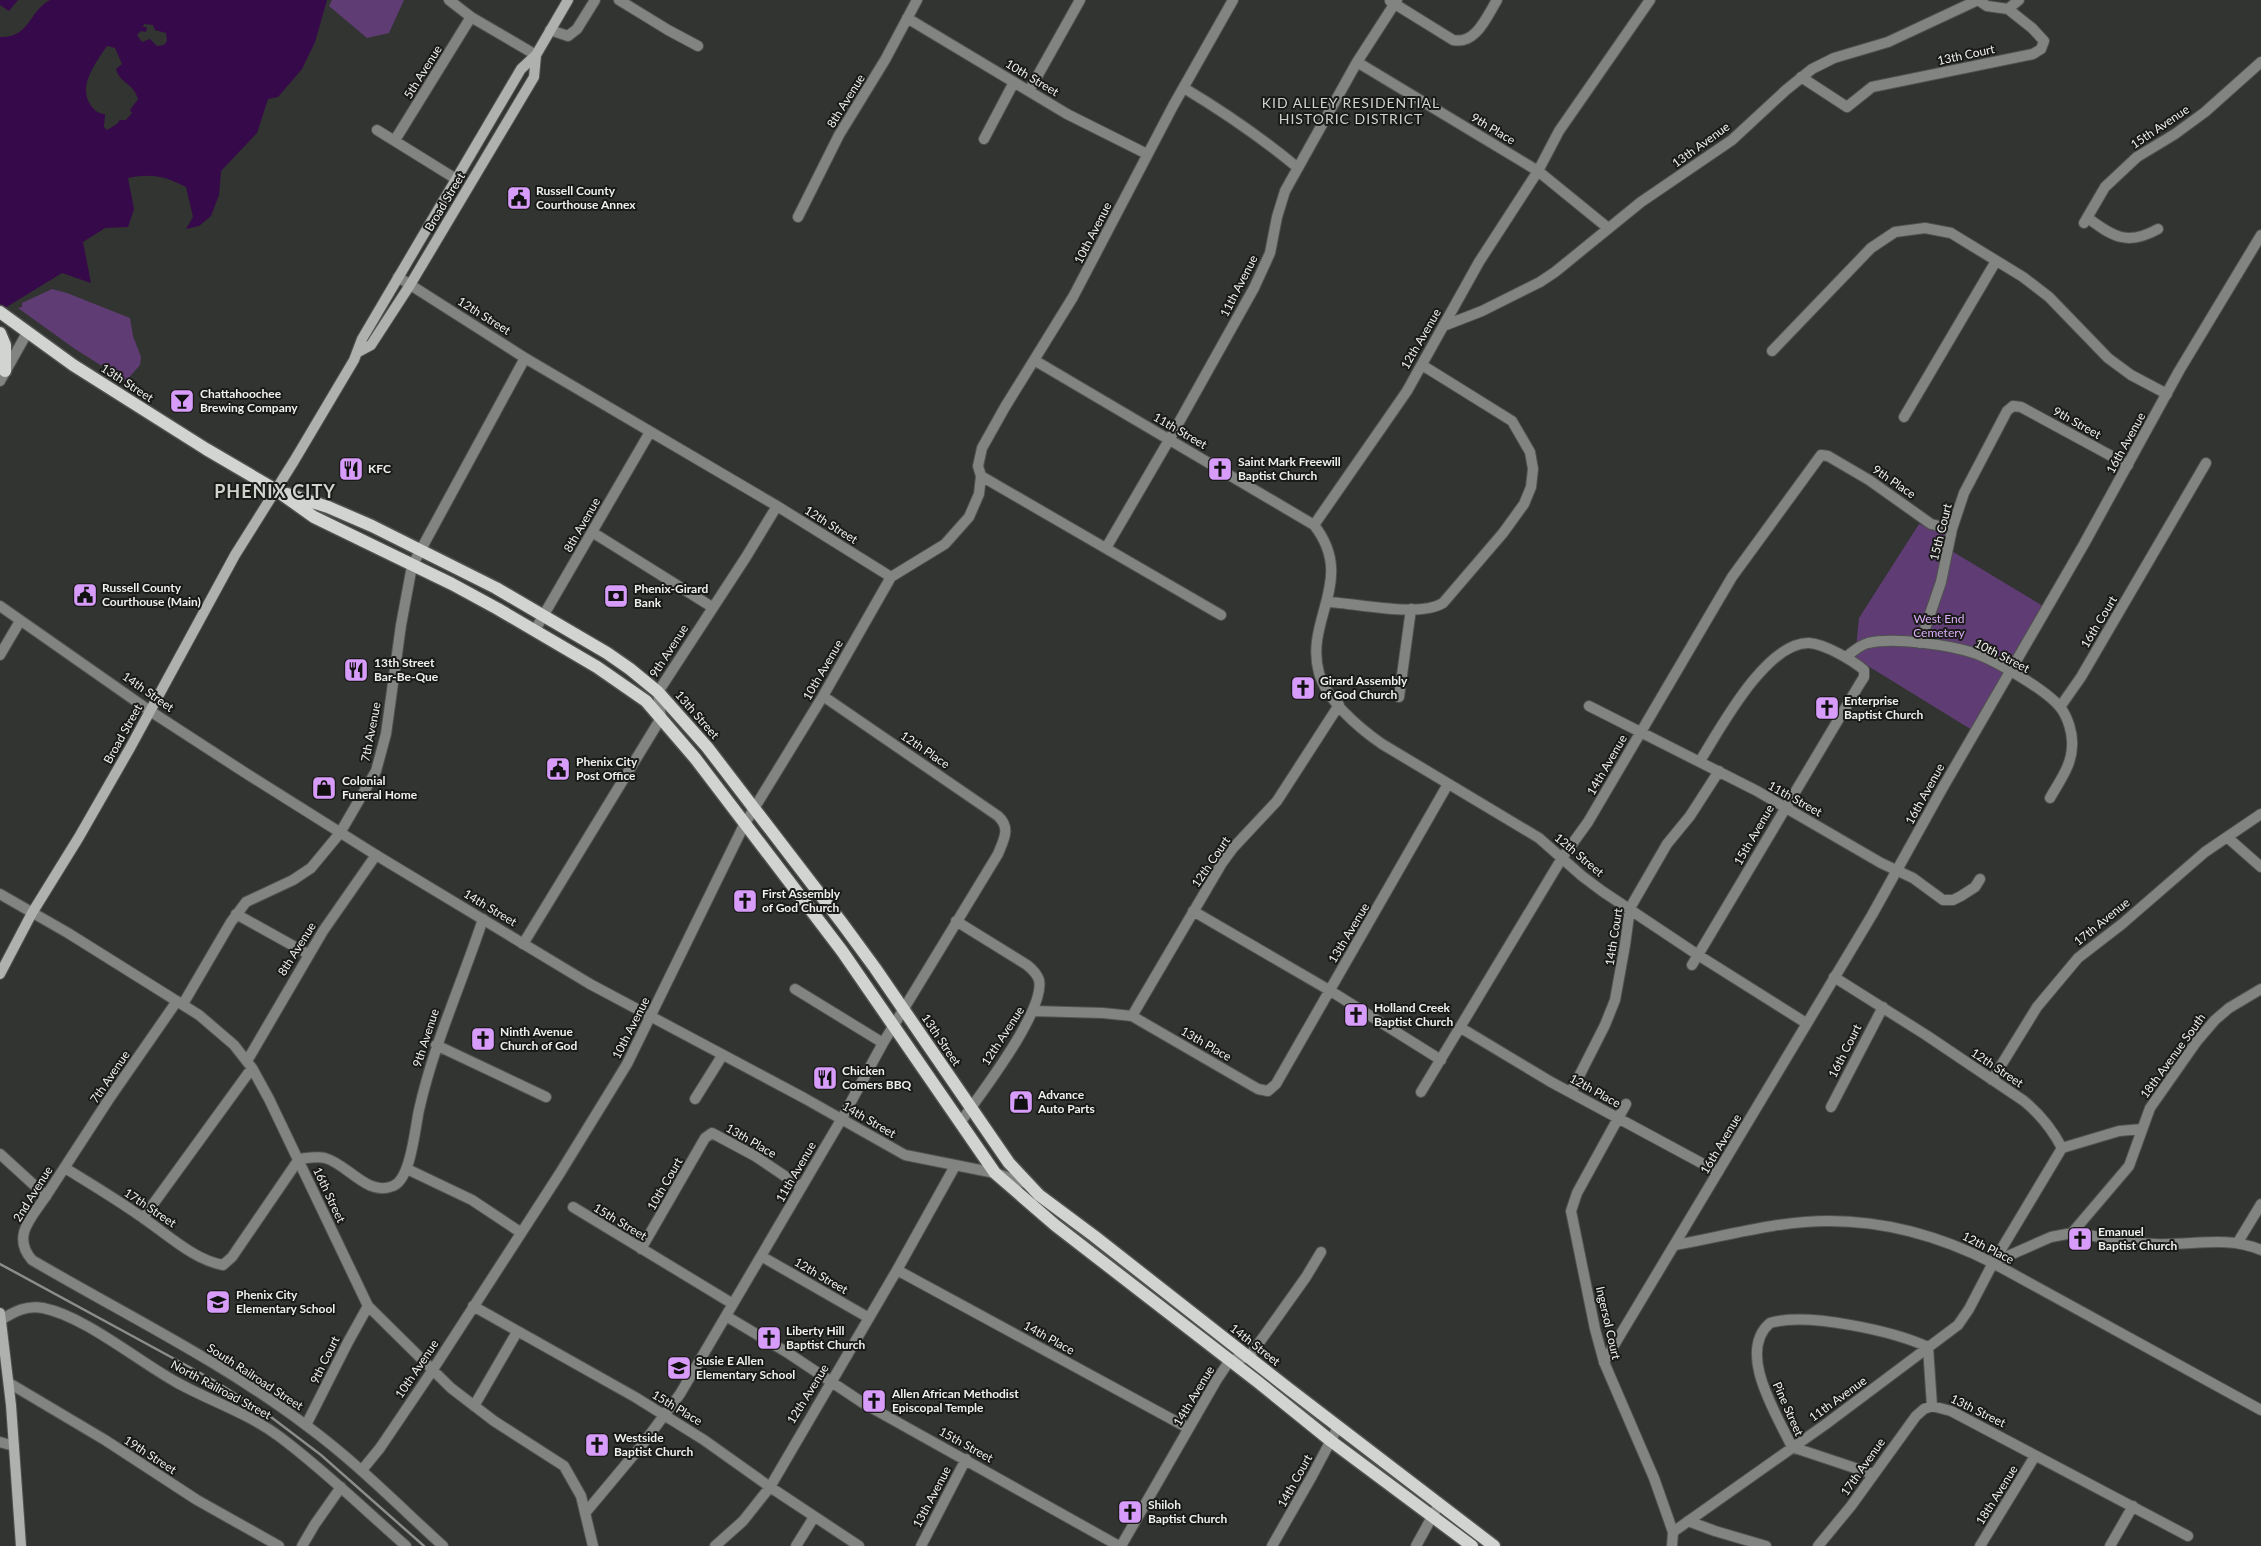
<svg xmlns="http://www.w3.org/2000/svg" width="2261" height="1546" font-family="Lato,sans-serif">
<rect width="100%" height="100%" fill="#313430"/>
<!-- green -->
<path fill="#603c74" d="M332,0H404L389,33L367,38L329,6Z
M52,289L67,293L130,318L133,336L141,357L140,365L126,381L75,349L18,308L22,307V303Z
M1919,524L1948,532L1945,547L2043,606L1972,730L1855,658L1859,618Z"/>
<!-- water -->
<path fill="#36094a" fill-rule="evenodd" d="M0,0H18L9,11L0,5Z
M50,0H327L315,42L302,69L278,97L268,99L257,133L221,171L219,195L211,216L199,226L186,229L193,217L186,187C166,176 150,173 128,178L134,209L128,227L105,228L83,242L91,283L62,273L0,311V37C30,38 28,12 50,0ZM144,24L153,25L155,30L166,33L167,41L164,45L157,46L150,39L142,42L137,35L141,31L146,32L147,27H143ZM107,46L115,48L122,64L116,69C120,84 133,82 138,99L130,110L132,113L126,120H120L117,124L107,130L104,127L105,114C99,114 93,110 90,104C78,86 96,62 107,46Z"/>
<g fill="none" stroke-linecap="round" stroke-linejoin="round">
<defs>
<path id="minor" d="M449,0L471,17L536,55
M619,0L668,30L698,46
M1390,1L1453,40C1476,45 1487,16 1497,0
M907,18L1067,114L1147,154
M550,30L568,36L577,29L595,0
M1357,62L1538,171L1608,228
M1801,77L1847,107L1872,87L2033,54L2041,49L2044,41L2032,28L2008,9
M1184,88C1224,112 1262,138 1298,168
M1029,91L1080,0
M377,130L456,179
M984,139L1014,82
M395,140L471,17
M798,217L839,135L885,60L917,0
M2088,218C2113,237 2128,246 2158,229
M2084,223L2105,187L2137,157L2175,134L2205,112L2261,62
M398,277L525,358L777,506L891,577
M1446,325L1482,311L1540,282L1555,272L1641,202L1732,140L1786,90L1812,69L1834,58L1888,42L1978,0L1987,6L2008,9L2019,0
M1772,351L1871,248L1895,232L1925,228L1951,233L2023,277L2049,297L2108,358L2131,375L2167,394
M1034,360L1314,525C1357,580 1304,619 1319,673C1327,701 1359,728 1382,744L1539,838L1582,876L1602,891L1698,955L1806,1023
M1904,417L1996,261
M981,476L1221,615
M1314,525L1407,391L1479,262L1538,171L1559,131L1650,0
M592,532L712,607
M1106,548L1169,440L1254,288L1270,253L1277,217L1285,191L1357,62L1397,0
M1327,602C1357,603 1419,618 1443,603L1503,533L1524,504L1531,487L1533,469L1530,452L1512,421L1422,365
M535,630L650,432
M1920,643L1941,582L1952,529L1964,493L2007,411L2013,406L2021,407L2128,465
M0,655L20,621
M1846,657C1852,652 1860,645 1868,643C1895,637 1951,645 1977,654C1998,662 2046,690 2060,707C2068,717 2073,734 2072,746C2072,765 2059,782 2050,798
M1399,697L1411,609
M1589,706L1757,791L1881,863L1913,878L1943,900H1953L1961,896L1975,887L1980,879
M2060,707L2081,677L2206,463
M2227,837L2261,867
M0,894L68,933L199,1015L234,1045L252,1068L269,1099L368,1306L451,1388L494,1421L564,1466L581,1496L593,1546
M1193,911L1329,990L1441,1060
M236,914L308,954
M956,921L1027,965C1032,969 1037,974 1039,980C1046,1010 979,1096 960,1123
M523,944L661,718L658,692L746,557L777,506
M1692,965L1859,685L1864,677V670C1852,660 1825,644 1809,643C1766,642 1720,729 1700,761
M1834,977L1926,1035L2024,1101C2041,1115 2052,1129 2062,1148
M795,989L883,1043
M183,1004L231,922L246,902L293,880L311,868L340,833L376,771L386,734L401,625L412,566L525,358
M1033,1011L1103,1013L1132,1016L1258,1089L1268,1091L1276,1084L1448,784
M1132,1016L1222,863L1233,848L1277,801L1339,705
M1461,1028L1551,1082L1718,1172
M436,1045L546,1097
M247,1061L323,931L376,855
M1992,1080L2037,1007L2078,958L2122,924L2205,852L2261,814
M1421,1092L1562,858L1588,822L1732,577L1821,455L1828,456L1869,480L1931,524L1952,529
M1571,1092L1605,1025L1615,1000L1625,945L1630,908L1667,844L1690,816L1719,771
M695,1099L722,1056
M1831,1107L1883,1007
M2062,1148L2119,1131L2142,1129
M65,1168C91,1184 118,1200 143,1218C167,1234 194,1260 223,1265L232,1257L299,1159C308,1158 317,1156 325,1158C348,1164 367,1197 393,1186C411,1179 415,1128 419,1110C434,1043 462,983 483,919
M407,1169L472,1200L520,1232
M998,1174L1028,1184
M46,1196L109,1099L177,1001
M573,1207L733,1304
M143,1218L252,1068
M2072,1233C2100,1236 2127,1243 2155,1244C2192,1246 2226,1235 2261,1250
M2238,1242L2261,1204
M1675,1245C1725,1236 1777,1221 1829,1221C1886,1221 1942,1237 1993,1263L2261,1410
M641,1249L705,1138L712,1133L755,1156L801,1187
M761,1256L869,1318
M1994,1262L2051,1237L2072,1233L2129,1166L2150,1108L2197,1041L2215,1020L2229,1008L2261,989
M897,1270L1188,1428
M473,1306L635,1397L704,1440L770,1487L859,1546
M726,1316L788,1353L863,1403L1119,1546
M1,1320C15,1311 27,1305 43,1308C84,1316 138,1361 176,1382C210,1401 248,1413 280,1437C324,1470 364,1509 406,1546
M1928,1347L1932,1406
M1604,1362L1595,1329L1571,1211L1577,1193L1626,1104
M9,1383L105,1440L197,1500L279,1546
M474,1406L517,1332
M306,1425L348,1342L368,1306
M0,1442L14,1446
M362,1470L380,1448L432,1371L560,1173L627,1064L744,825L823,696L891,577L945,544L969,517L979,494L981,476L978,466L982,448L1005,407L1073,297L1173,106L1233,0
M1873,1474L1792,1447C1777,1415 1736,1352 1770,1323C1807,1312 1893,1331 1928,1347
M586,1512L642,1445L680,1394L841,1120L883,1043L998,854C1004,839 1011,828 998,816L823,696
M1688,1521L1715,1531L1766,1546
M1673,1532L1826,1424L1958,1325L1969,1309L1993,1263L2062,1148
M302,1546L315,1524L341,1487
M715,1546L743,1521L770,1487L897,1270L955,1166
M796,1546L814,1517
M921,1546L966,1459
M1121,1546L1216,1381L1230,1360L1249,1357L1306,1277L1321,1252
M1272,1546L1312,1476L1338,1427
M1416,1546L1439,1504
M1818,1546L1851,1506L1916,1416L1924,1409L1932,1406L1951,1411L2188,1536
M1980,1546L2035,1456
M2110,1546L2133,1506"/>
<path id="tertiary" d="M0,381L27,333
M0,606L150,711L244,772L376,855L590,984L804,1098L905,1155L995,1173
M0,1154L46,1196C32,1217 11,1236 32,1260C124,1314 221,1361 307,1426C356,1462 398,1505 443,1546
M1672,1546L1673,1532L1654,1478L1604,1362L1872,915L1942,789L2084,544L2179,371L2261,235"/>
<path id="secondary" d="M358,352L371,345L410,285L534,77L536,55
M0,974L32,913L79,837L130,748L235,555L294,461L354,360L362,339L521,69L536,55L568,0
M0,1313L11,1405L21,1546"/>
<path id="primary" d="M0,312L73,365L206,449L276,490L314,517L452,584L498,609L597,667L646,701L695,758L842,951L995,1173L1055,1225L1258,1382L1331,1441L1472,1546
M0,333L5,345V371
M287,494L328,507L372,526L496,588L607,653L630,669L658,692L707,747L842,923L875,968L1009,1163L1039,1195L1094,1236L1289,1389L1494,1546"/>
</defs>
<!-- minor casing -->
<use href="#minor" stroke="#4f524e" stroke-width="12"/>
<!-- tertiary casing -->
<use href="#tertiary" stroke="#4f524e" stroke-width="12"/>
<!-- secondary casing -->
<use href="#secondary" stroke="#4f524e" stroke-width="12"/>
<!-- primary casing -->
<use href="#primary" stroke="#4f524e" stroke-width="15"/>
<!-- minor -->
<use href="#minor" stroke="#828481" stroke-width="10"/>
<!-- tertiary -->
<use href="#tertiary" stroke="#828481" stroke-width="10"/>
<!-- secondary -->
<use href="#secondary" stroke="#aeb1ae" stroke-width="10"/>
<!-- primary -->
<use href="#primary" stroke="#d1d4d0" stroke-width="12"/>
<!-- rail -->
<path stroke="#8a8d89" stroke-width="2.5" d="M0,1264L215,1381L267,1414L321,1455L424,1546"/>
</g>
<!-- icons -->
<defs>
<symbol id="civic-square" viewBox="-11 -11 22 22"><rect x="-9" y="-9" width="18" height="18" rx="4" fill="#d79bf9" stroke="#1a1b19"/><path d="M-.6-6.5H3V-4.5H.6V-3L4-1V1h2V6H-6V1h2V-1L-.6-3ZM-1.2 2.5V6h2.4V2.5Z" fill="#111"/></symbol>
<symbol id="bar-square" viewBox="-11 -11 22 22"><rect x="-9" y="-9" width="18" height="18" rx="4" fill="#d79bf9" stroke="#1a1b19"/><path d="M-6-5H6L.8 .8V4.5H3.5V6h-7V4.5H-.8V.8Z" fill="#111"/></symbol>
<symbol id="restaurant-square" viewBox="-11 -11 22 22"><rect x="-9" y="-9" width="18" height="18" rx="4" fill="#d79bf9" stroke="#1a1b19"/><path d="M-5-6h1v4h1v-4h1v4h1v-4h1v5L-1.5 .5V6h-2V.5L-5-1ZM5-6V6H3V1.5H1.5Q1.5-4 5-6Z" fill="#111"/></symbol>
<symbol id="church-square" viewBox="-11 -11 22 22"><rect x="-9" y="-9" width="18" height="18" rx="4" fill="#d79bf9" stroke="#1a1b19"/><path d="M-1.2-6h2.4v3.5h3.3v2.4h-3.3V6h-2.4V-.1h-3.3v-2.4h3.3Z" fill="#111"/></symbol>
<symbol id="bank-square" viewBox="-11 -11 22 22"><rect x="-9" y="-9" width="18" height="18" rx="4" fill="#d79bf9" stroke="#1a1b19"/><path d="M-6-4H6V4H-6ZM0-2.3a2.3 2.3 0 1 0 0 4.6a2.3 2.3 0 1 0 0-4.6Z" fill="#111"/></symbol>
<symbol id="shop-square" viewBox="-11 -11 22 22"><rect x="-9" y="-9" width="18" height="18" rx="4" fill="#d79bf9" stroke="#1a1b19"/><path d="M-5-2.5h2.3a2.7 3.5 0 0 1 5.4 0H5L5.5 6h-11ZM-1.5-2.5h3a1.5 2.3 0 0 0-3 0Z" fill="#111"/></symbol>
<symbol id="school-square" viewBox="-11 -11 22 22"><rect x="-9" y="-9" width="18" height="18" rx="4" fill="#d79bf9" stroke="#1a1b19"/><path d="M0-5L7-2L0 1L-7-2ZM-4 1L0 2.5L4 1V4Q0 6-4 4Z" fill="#111"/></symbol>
</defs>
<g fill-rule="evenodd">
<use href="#civic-square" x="505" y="184" width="28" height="28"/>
<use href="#bar-square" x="168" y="387" width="28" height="28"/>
<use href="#restaurant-square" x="337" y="455" width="28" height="28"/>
<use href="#church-square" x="1206" y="455" width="28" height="28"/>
<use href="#civic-square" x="71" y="581" width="28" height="28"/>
<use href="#bank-square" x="602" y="582" width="28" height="28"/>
<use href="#restaurant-square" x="342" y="656" width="28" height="28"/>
<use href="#church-square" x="1289" y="674" width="28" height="28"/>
<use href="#church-square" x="1813" y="694" width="28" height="28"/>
<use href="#civic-square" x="544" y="755" width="28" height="28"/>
<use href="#shop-square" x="310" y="774" width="28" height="28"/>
<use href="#church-square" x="731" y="887" width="28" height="28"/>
<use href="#church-square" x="1342" y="1001" width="28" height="28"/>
<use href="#church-square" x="469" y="1025" width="28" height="28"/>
<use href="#restaurant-square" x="811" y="1064" width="28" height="28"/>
<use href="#shop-square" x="1007" y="1088" width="28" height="28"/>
<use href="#church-square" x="2066" y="1225" width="28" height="28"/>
<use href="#school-square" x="204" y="1288" width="28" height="28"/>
<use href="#church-square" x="755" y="1324" width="28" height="28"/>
<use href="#school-square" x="665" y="1354" width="28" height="28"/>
<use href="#church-square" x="860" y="1387" width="28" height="28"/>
<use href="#church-square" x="583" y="1431" width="28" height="28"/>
<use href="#church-square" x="1116" y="1498" width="28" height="28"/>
</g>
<g text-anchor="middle" stroke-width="4" stroke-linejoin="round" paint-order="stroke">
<!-- street labels -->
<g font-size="12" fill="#eef0ee" stroke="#1a1b19">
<text transform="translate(1966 55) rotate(-12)" y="4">13th Court</text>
<text transform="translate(423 72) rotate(-58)" y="4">5th Avenue</text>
<text transform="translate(1032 78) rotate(31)" y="4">10th Street</text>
<text transform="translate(846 101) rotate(-58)" y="4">8th Avenue</text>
<text transform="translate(2160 127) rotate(-34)" y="4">15th Avenue</text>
<text transform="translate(1493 129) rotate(31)" y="4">9th Place</text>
<text transform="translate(1701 145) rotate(-36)" y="4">13th Avenue</text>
<text transform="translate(445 202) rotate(-59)" y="4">Broad Street</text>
<text transform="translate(1093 233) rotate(-63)" y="4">10th Avenue</text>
<text transform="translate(1239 286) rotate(-63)" y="4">11th Avenue</text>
<text transform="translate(484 316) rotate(32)" y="4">12th Street</text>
<text transform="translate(1421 339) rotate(-60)" y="4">12th Avenue</text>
<text transform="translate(127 383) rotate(33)" y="4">13th Street</text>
<text transform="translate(2077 423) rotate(29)" y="4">9th Street</text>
<text transform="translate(1180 431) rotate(30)" y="4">11th Street</text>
<text transform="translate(2126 443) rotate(-61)" y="4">16th Avenue</text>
<text transform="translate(1894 482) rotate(34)" y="4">9th Place</text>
<text transform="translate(582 525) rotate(-60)" y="4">8th Avenue</text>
<text transform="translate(831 525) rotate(32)" y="4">12th Street</text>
<text transform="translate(1941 532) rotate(-76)" y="4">15th Court</text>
<text transform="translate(2099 622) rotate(-59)" y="4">16th Court</text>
<text transform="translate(669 651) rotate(-57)" y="4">9th Avenue</text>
<text transform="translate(2002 656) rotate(27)" y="4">10th Street</text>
<text transform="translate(823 670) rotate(-60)" y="4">10th Avenue</text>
<text transform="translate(148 692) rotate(35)" y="4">14th Street</text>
<text transform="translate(697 715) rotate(49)" y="4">13th Street</text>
<text transform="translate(371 732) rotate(-79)" y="4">7th Avenue</text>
<text transform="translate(123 734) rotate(-61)" y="4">Broad Street</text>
<text transform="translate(925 750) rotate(34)" y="4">12th Place</text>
<text transform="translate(1607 765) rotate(-60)" y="4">14th Avenue</text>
<text transform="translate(1925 794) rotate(-61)" y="4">16th Avenue</text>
<text transform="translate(1795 799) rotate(29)" y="4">11th Street</text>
<text transform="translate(1754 835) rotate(-60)" y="4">15th Avenue</text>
<text transform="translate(1579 855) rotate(40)" y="4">12th Street</text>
<text transform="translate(1211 862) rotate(-56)" y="4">12th Court</text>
<text transform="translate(490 908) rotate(31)" y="4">14th Street</text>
<text transform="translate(2102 922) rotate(-39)" y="4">17th Avenue</text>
<text transform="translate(1349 933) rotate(-59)" y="4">13th Avenue</text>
<text transform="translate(1614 937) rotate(-81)" y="4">14th Court</text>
<text transform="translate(297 949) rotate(-58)" y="4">8th Avenue</text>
<text transform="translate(631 1028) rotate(-63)" y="4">10th Avenue</text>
<text transform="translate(1003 1036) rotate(-57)" y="4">12th Avenue</text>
<text transform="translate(426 1038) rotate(-72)" y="4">9th Avenue</text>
<text transform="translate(941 1040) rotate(56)" y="4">13th Street</text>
<text transform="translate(1206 1044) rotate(30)" y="4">13th Place</text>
<text transform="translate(1845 1051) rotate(-63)" y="4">16th Court</text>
<text transform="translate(2173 1056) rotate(-54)" y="4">18th Avenue South</text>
<text transform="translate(1997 1068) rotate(34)" y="4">12th Street</text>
<text transform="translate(110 1077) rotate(-56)" y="4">7th Avenue</text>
<text transform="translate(1595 1091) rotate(29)" y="4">12th Place</text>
<text transform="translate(869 1120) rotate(30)" y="4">14th Street</text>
<text transform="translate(751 1141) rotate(30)" y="4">13th Place</text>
<text transform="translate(1721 1144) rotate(-59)" y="4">16th Avenue</text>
<text transform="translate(796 1172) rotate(-60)" y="4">11th Avenue</text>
<text transform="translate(665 1184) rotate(-60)" y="4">10th Court</text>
<text transform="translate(33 1194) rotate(-58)" y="4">2nd Avenue</text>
<text transform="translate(329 1195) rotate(65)" y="4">16th Street</text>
<text transform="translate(150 1208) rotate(34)" y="4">17th Street</text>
<text transform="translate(620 1222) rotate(31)" y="4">15th Street</text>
<text transform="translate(1988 1248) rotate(27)" y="4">12th Place</text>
<text transform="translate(821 1276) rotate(30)" y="4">12th Street</text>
<text transform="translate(1608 1323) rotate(77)" y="4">Ingersol Court</text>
<text transform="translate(1049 1338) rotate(29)" y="4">14th Place</text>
<text transform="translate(1255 1345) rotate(38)" y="4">14th Street</text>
<text transform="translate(325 1360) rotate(-64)" y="4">9th Court</text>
<text transform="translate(417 1369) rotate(-56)" y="4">10th Avenue</text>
<text transform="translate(255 1377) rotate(33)" y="4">South Railroad Street</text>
<text transform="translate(221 1390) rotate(28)" y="4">North Railroad Street</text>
<text transform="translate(808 1394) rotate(-58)" y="4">12th Avenue</text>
<text transform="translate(1194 1396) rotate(-59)" y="4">14th Avenue</text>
<text transform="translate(1838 1399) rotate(-36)" y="4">11th Avenue</text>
<text transform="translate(677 1408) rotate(31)" y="4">15th Place</text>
<text transform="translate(1788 1409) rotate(66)" y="4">Pine Street</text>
<text transform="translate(1978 1411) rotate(26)" y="4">13th Street</text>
<text transform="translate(966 1445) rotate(29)" y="4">15th Street</text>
<text transform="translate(150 1455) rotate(33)" y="4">19th Street</text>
<text transform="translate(1863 1467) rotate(-55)" y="4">17th Avenue</text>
<text transform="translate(1295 1481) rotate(-61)" y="4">14th Court</text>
<text transform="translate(1997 1495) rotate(-58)" y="4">18th Avenue</text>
<text transform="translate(932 1497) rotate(-62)" y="4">13th Avenue</text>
</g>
<!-- poi labels -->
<g font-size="12" font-weight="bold" fill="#eef0ee" stroke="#1a1b19" text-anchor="start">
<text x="536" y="195">Russell County<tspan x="536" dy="14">Courthouse Annex</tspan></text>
<text x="200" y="398">Chattahoochee<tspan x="200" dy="14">Brewing Company</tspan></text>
<text x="1238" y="466">Saint Mark Freewill<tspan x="1238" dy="14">Baptist Church</tspan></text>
<text x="368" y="473">KFC</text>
<text x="102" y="592">Russell County<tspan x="102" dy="14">Courthouse (Main)</tspan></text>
<text x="634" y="593">Phenix-Girard<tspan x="634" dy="14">Bank</tspan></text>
<text x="374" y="667">13th Street<tspan x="374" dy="14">Bar-Be-Que</tspan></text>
<text x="1320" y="685">Girard Assembly<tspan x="1320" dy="14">of God Church</tspan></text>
<text x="1844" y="705">Enterprise<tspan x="1844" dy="14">Baptist Church</tspan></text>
<text x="576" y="766">Phenix City<tspan x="576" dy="14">Post Office</tspan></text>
<text x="342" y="785">Colonial<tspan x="342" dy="14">Funeral Home</tspan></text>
<text x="762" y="898">First Assembly<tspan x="762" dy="14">of God Church</tspan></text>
<text x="1374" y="1012">Holland Creek<tspan x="1374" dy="14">Baptist Church</tspan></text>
<text x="500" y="1036">Ninth Avenue<tspan x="500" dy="14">Church of God</tspan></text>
<text x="842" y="1075">Chicken<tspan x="842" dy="14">Comers BBQ</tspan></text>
<text x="1038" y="1099">Advance<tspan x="1038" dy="14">Auto Parts</tspan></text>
<text x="2098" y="1236">Emanuel<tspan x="2098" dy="14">Baptist Church</tspan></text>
<text x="236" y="1299">Phenix City<tspan x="236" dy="14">Elementary School</tspan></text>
<text x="786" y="1335">Liberty Hill<tspan x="786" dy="14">Baptist Church</tspan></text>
<text x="696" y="1365">Susie E Allen<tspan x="696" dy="14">Elementary School</tspan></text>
<text x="892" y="1398">Allen African Methodist<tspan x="892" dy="14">Episcopal Temple</tspan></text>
<text x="614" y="1442">Westside<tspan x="614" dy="14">Baptist Church</tspan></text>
<text x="1148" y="1509">Shiloh<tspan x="1148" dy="14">Baptist Church</tspan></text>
</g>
<!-- park labels -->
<g font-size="12" fill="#dbacf7" stroke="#1a1b19">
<text x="1939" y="623">West End<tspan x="1939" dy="14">Cemetery</tspan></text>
</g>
<!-- neighbourhood labels -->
<g font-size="14" letter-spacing="1" fill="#cfd3ce" stroke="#1a1b19">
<text x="1351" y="108">KID ALLEY RESIDENTIAL<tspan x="1351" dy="16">HISTORIC DISTRICT</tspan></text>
</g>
<!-- district labels -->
<g font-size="18" font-weight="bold" letter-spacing="1" fill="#cfd3ce" stroke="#1a1b19">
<text x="275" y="498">PHENIX CITY</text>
</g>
</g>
</svg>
